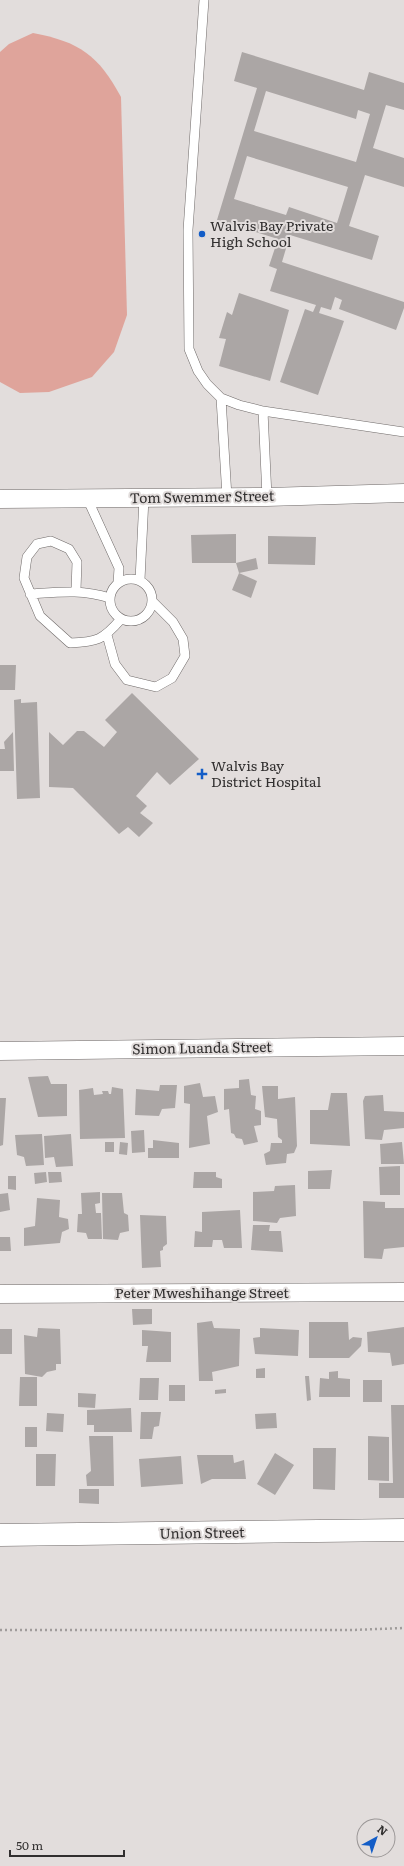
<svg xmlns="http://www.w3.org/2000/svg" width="404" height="1866" font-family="Literata,serif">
<rect width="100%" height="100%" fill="#e2dddc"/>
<!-- green -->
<path fill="#dfa49b" d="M33,33C80,42 98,55 121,97L127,315L114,352L92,377L49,392L20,393L0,382V52L9,44Z"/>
<!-- building -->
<path fill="#aba6a5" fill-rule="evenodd" d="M242,52L364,90L369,72L404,83V110L386,105L373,148L404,158V187L365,175L349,226L379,236L372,260L290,235L282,262L404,302V308L396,330L339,309L342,300L335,297L331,310L321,307L319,313L344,321L318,395L280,382L305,309L313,312L316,305L270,291L277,269L269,266L278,239L217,220L257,88L234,81ZM266,91L356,119L358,110L370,114L356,162L254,131ZM247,156L348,187L337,223L289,207L286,215L234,199Z
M239,293L289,310L270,381L219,366L226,339L219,338L227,312L232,315Z
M236,534V563H192L191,535Z
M268,536L316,537L315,565L268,564Z
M256,558L258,569L239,573L236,563Z
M239,573L257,581L251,598L232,590Z
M0,665H16L15,690H0Z
M132,693L199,759L170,785L157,772L136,796L147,806L140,813L153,823L139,837L128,827L119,834L73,788L49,787V732L63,745L77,731H84L104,747L117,732L105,720Z
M21,699V703L37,702L40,798L17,799L14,700Z
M13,732L14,771H0V749H5L4,742Z
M48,1076L51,1084H67V1116L38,1117L28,1077Z
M249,1079L251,1095L256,1096L255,1109L261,1111V1125L254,1126L258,1142L244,1145L242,1139L236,1138L234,1134L231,1133L229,1109L224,1110V1089L239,1088V1080Z
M200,1083L203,1097L215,1096L218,1112L207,1116L210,1144L189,1148L190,1104L184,1103V1086Z
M160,1085H177L175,1108L162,1109L159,1116L135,1115L136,1089L159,1091Z
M262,1086H278V1099L295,1097L297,1146L294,1153L287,1154L286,1163L266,1165L264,1154L270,1151L271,1143H282V1140L278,1137L277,1119L265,1117Z
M112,1087L123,1089L125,1138L80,1139L79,1090L93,1088L94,1095L103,1094L102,1091H108L109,1094H111Z
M331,1093H347L350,1146L310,1144V1110H328Z
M383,1095L384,1111L404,1112V1128L384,1130L382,1140L365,1139L363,1101L365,1096Z
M0,1098H6L3,1145L0,1146Z
M144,1130L145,1152L132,1153L131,1131Z
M42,1134L44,1165L26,1166L24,1157L17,1155L15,1135Z
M71,1134L73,1166L56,1167L54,1157L45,1158L44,1136Z
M153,1140L179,1143V1158H148V1148H153Z
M105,1142H114V1152H105Z
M120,1142L128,1143L127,1155L119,1154Z
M402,1142L404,1164H381L380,1144Z
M400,1166V1195H380L379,1167Z
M332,1170L330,1189H308V1171Z
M46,1172L47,1182L35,1184L34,1173Z
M48,1172H61L62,1182L49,1183Z
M194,1172H216V1177L222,1179V1188H193Z
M8,1176H16V1190L8,1189Z
M295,1185L296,1216L280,1218L277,1223L253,1221V1192L274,1191L275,1186Z
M100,1192V1203L95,1204L96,1213H101L102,1239H88L86,1233L77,1232L78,1214H82L81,1193Z
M8,1193L10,1210L0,1212V1194Z
M102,1193H122L124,1213L128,1215L129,1231L120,1233L118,1240L103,1239Z
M37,1198L60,1200L59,1217L68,1219L69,1229L62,1232L60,1243L24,1246V1228L35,1226Z
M363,1201L385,1202V1208H404V1247L384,1249L382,1259L364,1258Z
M240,1210L242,1248H224L222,1240H213L212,1247H194L195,1231L202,1232V1212Z
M140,1215L166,1216L167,1244L163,1247V1250L160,1251L161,1267L142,1268Z
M253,1225H270L269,1231H281L283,1252L251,1250Z
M0,1237H10L11,1251H0Z
M132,1309H152V1324L133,1325Z
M212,1321L214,1328L240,1329L239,1366L212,1372L213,1381H199L197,1323Z
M309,1322H348L349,1340L353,1337L362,1338L361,1346L349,1358H309Z
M404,1327V1364L392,1366L390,1353L368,1352L367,1332Z
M38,1328L60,1329L61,1364H56V1370L47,1372L42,1377L25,1374L24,1335L37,1337Z
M260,1328L299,1330L298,1356L255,1354L253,1338L260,1337Z
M0,1329H12V1354H0Z
M142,1330L171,1332V1362H146L148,1346H142Z
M265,1368V1378H256V1369Z
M338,1371V1378L350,1379V1397H319L320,1378L329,1379V1372Z
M305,1376H309L311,1400L307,1401Z
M20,1377H37V1406H19Z
M140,1378H159L158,1400H139Z
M363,1380H382V1402H363Z
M169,1385H185V1401H169Z
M226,1389V1393L215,1394V1390Z
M78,1393L96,1394L95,1408L78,1407Z
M391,1405H404V1498H379V1483H393Z
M131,1408L132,1432H94V1425H87V1410Z
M141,1412H161L159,1426L154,1427L152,1439H140Z
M47,1413L64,1414L63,1432L46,1431Z
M276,1413L277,1428L256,1429L255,1414Z
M25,1427H37V1447H25Z
M89,1436H113L114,1486H87L86,1475L91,1471Z
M368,1436L389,1437V1481L368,1480Z
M313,1448H336L335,1490L313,1489Z
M275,1453L294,1465L275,1495L257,1484Z
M36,1454H56L55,1486H36Z
M197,1455H233L234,1463L244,1460L246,1479H212L201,1484Z
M181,1456L183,1484L141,1487L139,1459Z
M79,1489H99V1504L79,1503Z"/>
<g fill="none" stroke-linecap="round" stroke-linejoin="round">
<defs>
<path id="lane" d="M204,0L188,230L189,349L198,371L207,384L221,398L239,405L263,411L404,432
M221,398L227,497
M263,411L267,497
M87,498L119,568L118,583
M110 600a21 21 0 1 1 42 0a21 21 0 1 1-42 0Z
M140,580L144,498
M76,590L77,562L69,549L51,541L37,544L27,557L24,578L40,616L70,643C97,642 103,640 121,619
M30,594C60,592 81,589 110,598
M107,635L115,664L127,680L156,687L172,678L185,656L183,639L173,622L153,602"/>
<path id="street" d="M0,499L267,497L404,493
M0,1051L404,1046
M0,1294L404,1292"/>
<path id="secondary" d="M0,1535L404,1530"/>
</defs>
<!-- lane casing -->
<use href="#lane" stroke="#6f6a69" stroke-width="10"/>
<!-- street casing -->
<use href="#street" stroke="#6f6a69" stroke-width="19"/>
<!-- secondary casing -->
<use href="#secondary" stroke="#6f6a69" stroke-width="23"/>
<!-- path -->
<path stroke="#a09c9b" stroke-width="2.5" stroke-dasharray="2 3" stroke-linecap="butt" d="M0,1630H352L404,1628"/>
<!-- lane -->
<use href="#lane" stroke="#fff" stroke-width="9"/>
<!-- street -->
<use href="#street" stroke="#fff" stroke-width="18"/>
<!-- secondary -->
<use href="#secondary" stroke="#fff" stroke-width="22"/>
</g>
<!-- markers -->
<g fill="#135dc7" stroke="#e2dddc" stroke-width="1.5">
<circle cx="202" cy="234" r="4"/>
<path d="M200 768h4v4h4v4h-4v4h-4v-4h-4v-4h4z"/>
</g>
<g text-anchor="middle" stroke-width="4" stroke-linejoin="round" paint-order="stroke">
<!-- poi labels -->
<g font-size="14" fill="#312f2f" stroke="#e2dddc" text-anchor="start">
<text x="210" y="231">Walvis Bay Private<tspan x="210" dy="16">High School</tspan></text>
<text x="211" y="771">Walvis Bay<tspan x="211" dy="16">District Hospital</tspan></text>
</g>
<!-- street labels -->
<g font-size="14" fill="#312f2f" stroke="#e2dddc">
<text transform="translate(202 497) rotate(-1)" y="5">Tom Swemmer Street</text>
<text transform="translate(202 1048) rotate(-1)" y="5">Simon Luanda Street</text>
<text x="202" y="1298">Peter Mweshihange Street</text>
<text transform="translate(202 1533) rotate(-1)" y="5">Union Street</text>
</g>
</g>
<!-- north arrow -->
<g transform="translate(376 1838) rotate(40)"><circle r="19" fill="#e2dddc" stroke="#9b9797"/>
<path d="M0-3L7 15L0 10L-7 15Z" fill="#135dc7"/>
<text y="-6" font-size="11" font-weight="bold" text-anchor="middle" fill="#312f2f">N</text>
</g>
<!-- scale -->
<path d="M10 1850v6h114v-6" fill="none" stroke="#312f2f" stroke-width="2"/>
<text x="16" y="1850" font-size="12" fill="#312f2f" stroke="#e2dddc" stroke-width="3" paint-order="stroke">50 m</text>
</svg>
